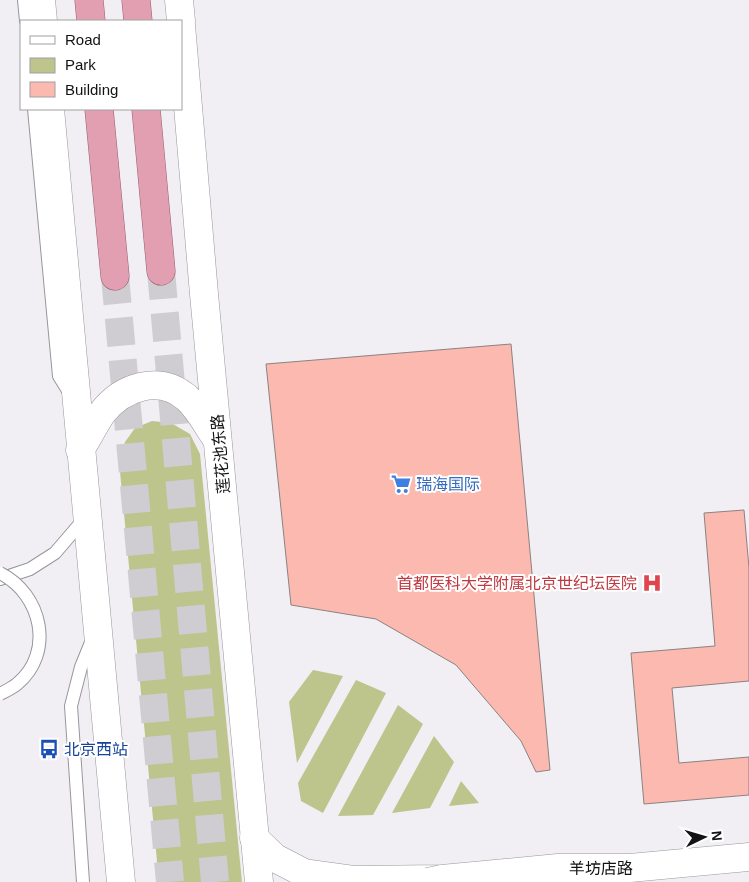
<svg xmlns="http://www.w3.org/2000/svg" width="749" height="882" font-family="Helvetica,'Noto Sans SC',sans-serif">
<rect width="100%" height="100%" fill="#f1eef4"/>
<!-- green -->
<path fill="#bdc58c" d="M152,421L171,423L190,434L200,454L242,882H159L119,461L125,442L135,428Z
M313,670L343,676L297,763L289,702Z
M356,680L386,693L323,813L301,801L298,783Z
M398,705L423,724L373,815L338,816Z
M434,736L454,762L430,808L392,813Z
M461,781L479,803L449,806Z"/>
<!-- building -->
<path fill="#fcb9b0" stroke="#8a8382" d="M511,344L550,770L536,772L521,741L456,665L376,619L291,605L266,364Z
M744,510L749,568V681L672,688L679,763L749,757V795L644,804L631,653L715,646L704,513Z"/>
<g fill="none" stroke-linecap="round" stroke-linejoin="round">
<!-- trunk-tunnel -->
<path stroke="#d0cdd2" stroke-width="28" stroke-dasharray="28 14" stroke-linecap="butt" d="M161,271L215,882
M115,276L170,882"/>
<defs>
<path id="service" d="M24,0L26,21
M34,109L59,376L69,392
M0,579L30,569L55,553L85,518
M83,882L71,706L81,667L92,640"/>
<path id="tertiary" d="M41,0L43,21
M179,0L181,21
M181,25L204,294L259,882
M50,109L121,882
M80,450C88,438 94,425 102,413C122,387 159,374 187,398C199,409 207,425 216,438"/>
<path id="secondary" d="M254,838L275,858L304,873L355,880L442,879L558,868H630L749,857"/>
<path id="trunk" d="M89,0L91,21
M136,0L138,21
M99,109L115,276
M146,109L161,271"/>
</defs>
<!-- service casing -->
<use href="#service" stroke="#98969c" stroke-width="14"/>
<!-- tertiary casing -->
<use href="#tertiary" stroke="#98969c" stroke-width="29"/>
<!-- secondary casing -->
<use href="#secondary" stroke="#98969c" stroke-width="29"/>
<!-- trunk casing -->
<use href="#trunk" stroke="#955e6e" stroke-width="29"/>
<!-- service -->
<use href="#service" stroke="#fff" stroke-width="12"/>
<!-- tertiary -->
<use href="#tertiary" stroke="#fff" stroke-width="28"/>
<!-- secondary -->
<use href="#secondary" stroke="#fff" stroke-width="28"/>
<!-- trunk -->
<use href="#trunk" stroke="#e29fb2" stroke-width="28"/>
<defs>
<path id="service-bridge" d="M0,573C42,594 55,653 17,684C12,688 6,691 0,694"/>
<path id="secondary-bridge" d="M428,882L442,879"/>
</defs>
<!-- service-bridge casing -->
<use href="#service-bridge" stroke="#98969c" stroke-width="14" stroke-linecap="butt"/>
<!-- secondary-bridge casing -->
<use href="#secondary-bridge" stroke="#98969c" stroke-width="29" stroke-linecap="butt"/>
<!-- service-bridge -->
<use href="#service-bridge" stroke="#fff" stroke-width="12"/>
<!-- secondary-bridge -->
<use href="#secondary-bridge" stroke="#fff" stroke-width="28"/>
</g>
<!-- icons -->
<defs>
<symbol id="supermarket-bare" viewBox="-9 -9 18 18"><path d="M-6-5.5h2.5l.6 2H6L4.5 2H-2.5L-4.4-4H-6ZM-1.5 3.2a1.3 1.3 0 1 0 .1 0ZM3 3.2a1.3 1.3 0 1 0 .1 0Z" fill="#3f7fe0" stroke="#fff" stroke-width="2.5" paint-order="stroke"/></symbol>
<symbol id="hospital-bare" viewBox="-9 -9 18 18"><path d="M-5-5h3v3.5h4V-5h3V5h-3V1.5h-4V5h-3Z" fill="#e0444e" stroke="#fff" stroke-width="2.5" paint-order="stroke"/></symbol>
<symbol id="bus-bare" viewBox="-9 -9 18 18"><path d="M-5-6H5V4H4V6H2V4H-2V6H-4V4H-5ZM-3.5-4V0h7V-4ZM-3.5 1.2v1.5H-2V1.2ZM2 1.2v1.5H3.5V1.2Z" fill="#1a4fb4" stroke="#fff" stroke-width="2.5" paint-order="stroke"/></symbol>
</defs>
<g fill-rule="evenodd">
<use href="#supermarket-bare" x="387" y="470" width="28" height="28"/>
<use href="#hospital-bare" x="638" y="569" width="28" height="28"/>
<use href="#bus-bare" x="35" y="735" width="28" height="28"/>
</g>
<g text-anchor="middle" stroke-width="4" stroke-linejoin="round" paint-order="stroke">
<!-- street labels -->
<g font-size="16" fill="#131214" stroke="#fff">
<text transform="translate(220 454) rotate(-95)" y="6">莲花池东路</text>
<text x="601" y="874">羊坊店路</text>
</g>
<!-- shop labels -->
<g font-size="16" fill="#366cbe" stroke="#fff" text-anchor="start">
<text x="416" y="490">瑞海国际</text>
</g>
<!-- health labels -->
<g font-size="16" fill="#be3a42" stroke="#fff" text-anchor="end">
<text x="637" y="589">首都医科大学附属北京世纪坛医院</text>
</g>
<!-- transit labels -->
<g font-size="16" fill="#164399" stroke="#fff" text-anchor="start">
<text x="64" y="755">北京西站</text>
</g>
</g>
<!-- legend -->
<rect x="20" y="20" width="162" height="90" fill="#ffffff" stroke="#a1a0a1"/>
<rect x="30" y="36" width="25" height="8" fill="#ffffff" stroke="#a1a0a1"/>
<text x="65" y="45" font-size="15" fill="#131214">Road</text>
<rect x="30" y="58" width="25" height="15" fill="#bdc58c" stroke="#a1a0a1"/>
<text x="65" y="70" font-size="15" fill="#131214">Park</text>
<rect x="30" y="82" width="25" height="15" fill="#fcb9b0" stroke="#a1a0a1"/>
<text x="65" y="95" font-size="15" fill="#131214">Building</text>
<!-- north arrow -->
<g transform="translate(704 837) rotate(85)" stroke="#ffffff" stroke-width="4" paint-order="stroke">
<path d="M0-4L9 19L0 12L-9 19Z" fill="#131214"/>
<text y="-8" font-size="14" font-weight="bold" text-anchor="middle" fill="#131214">N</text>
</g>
</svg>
